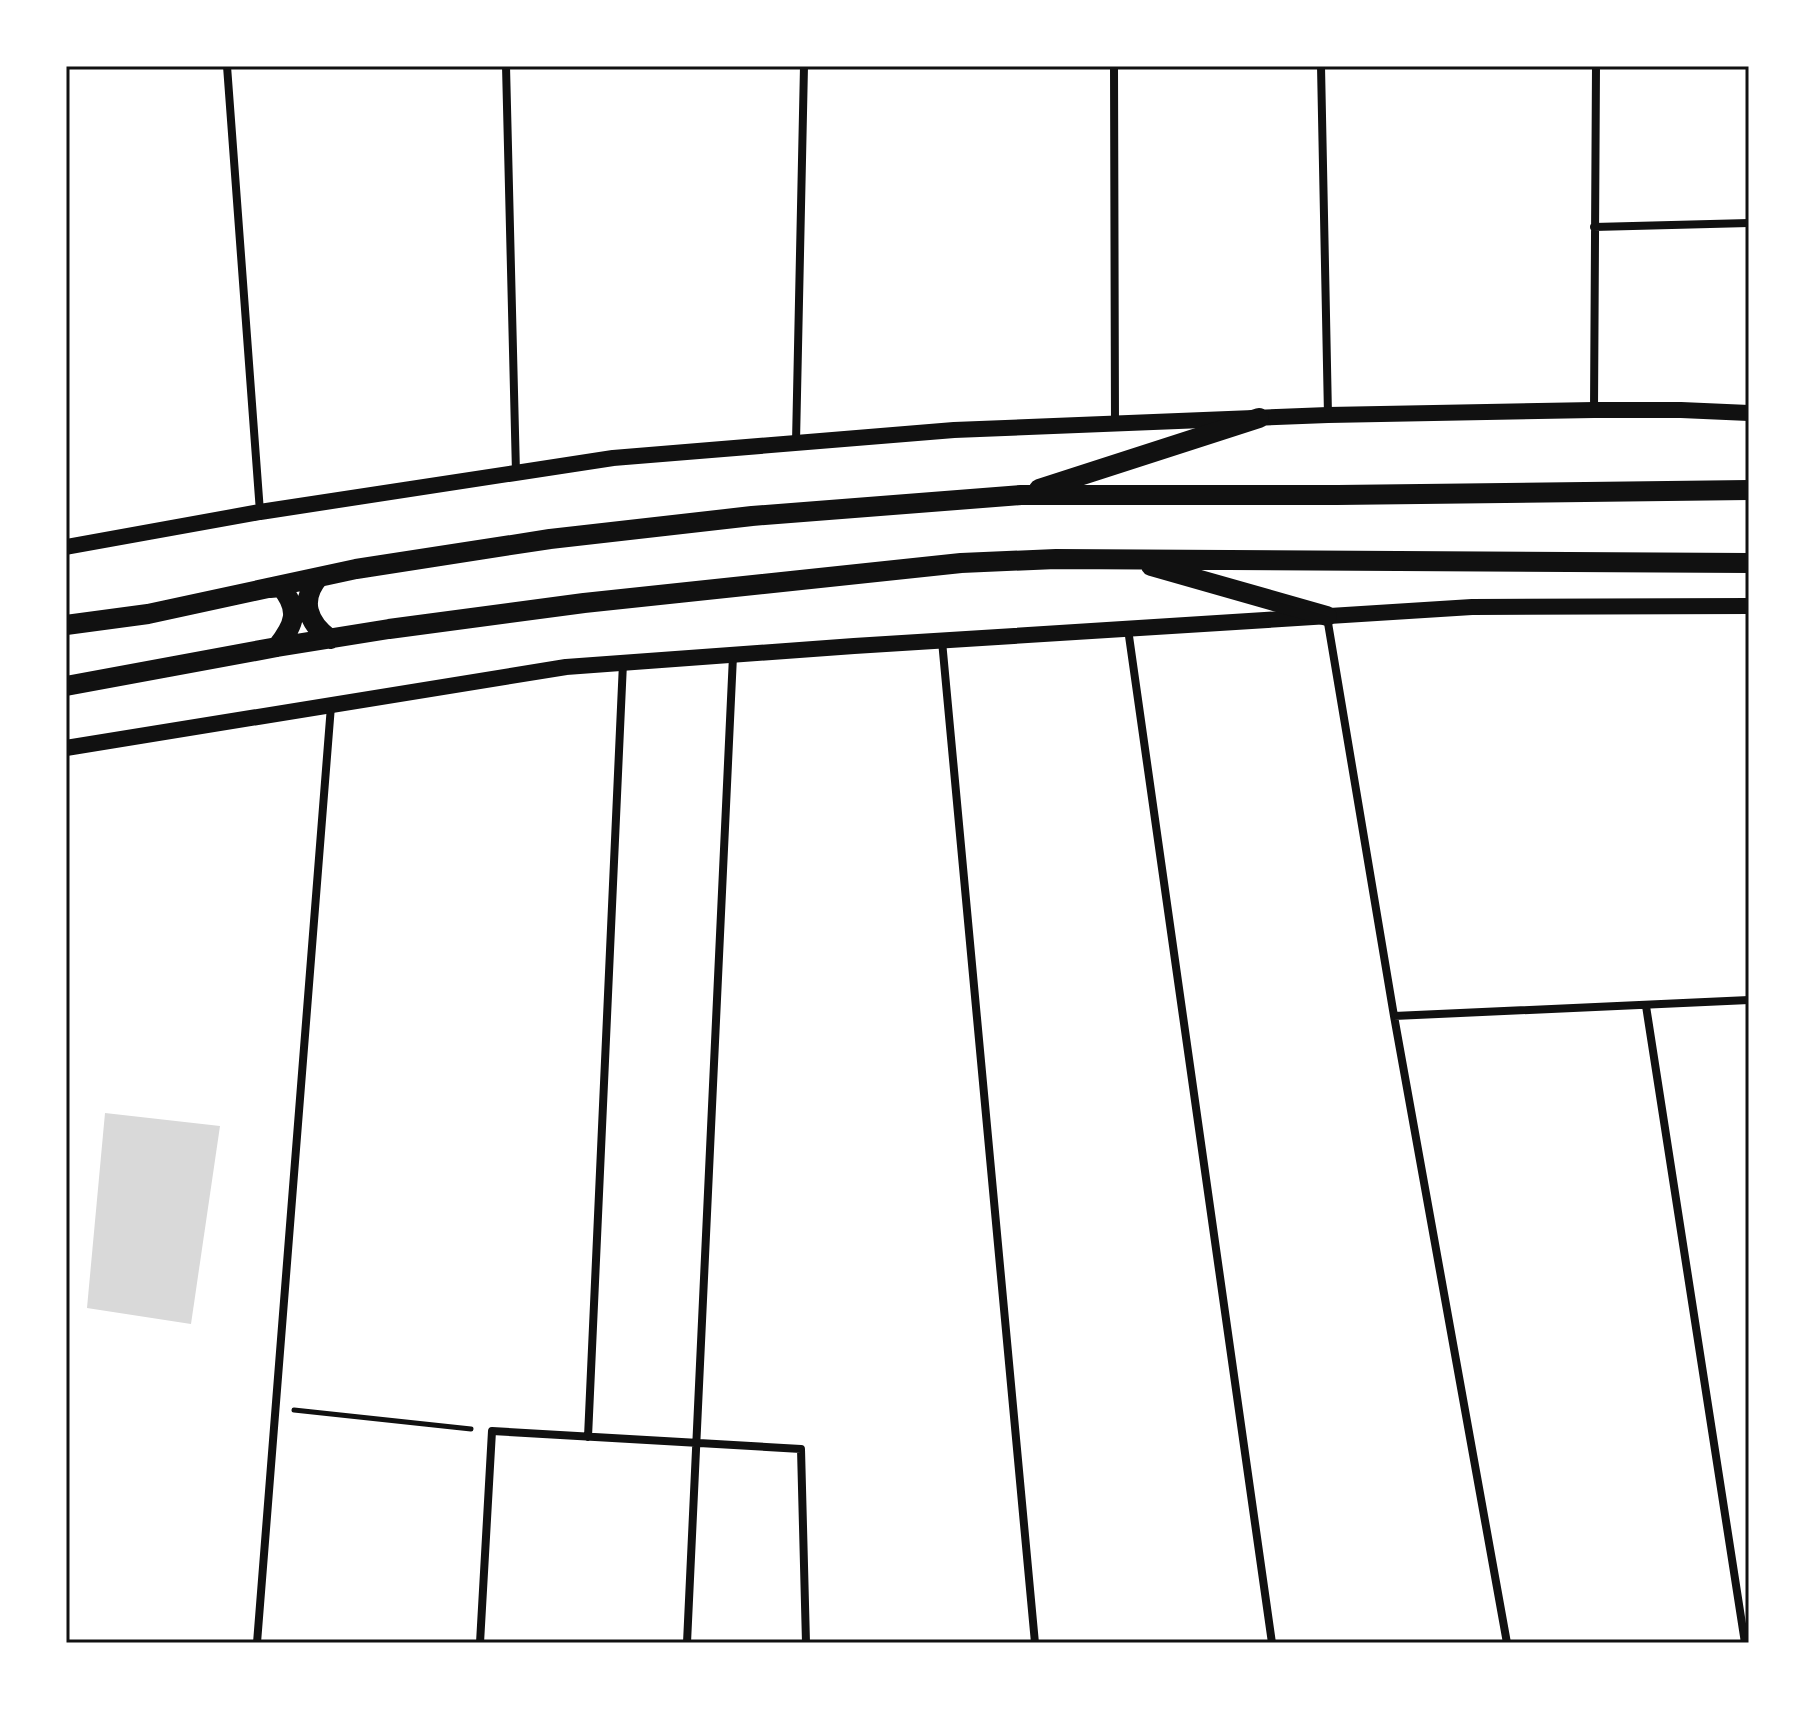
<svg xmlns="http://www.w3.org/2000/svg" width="1815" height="1709" font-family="'Titillium Web',sans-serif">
<rect width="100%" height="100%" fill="#fff"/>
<!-- water -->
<path fill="#d9d9d9" d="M105,1113L220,1126L191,1324L87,1308Z"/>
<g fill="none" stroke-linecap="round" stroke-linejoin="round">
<!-- path -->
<path stroke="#111" stroke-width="5" d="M294,1410L471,1429"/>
<!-- minor -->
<path stroke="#111" stroke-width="8" d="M227,66L260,512
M506,66L516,473
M1114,66L1115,423
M1321,66L1328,415
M1594,227L1749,223
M1594,410L1596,66
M796,442L804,66
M1327,617L1394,1016L1507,1643
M1128,629L1272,1643
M942,641L1035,1643
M1646,1006L1745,1643
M1394,1016L1749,1000
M588,1437L623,663
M257,1643L331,706
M480,1643L492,1431L801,1449L806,1643
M687,1643L733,656"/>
<!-- secondary -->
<path stroke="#111" stroke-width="16" d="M66,547L260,512L613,458L954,430L1328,415L1594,410H1681L1749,413
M66,748L566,667L854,646L1472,607L1749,606"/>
<!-- primary -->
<path stroke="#111" stroke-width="20" d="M1039,489L1259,418
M1151,566L1327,616
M319,577C299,600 308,623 330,639
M270,588L281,587C300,610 295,624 277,647
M66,625L148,614L356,569L550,539L752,516L1021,495H1337L1749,490
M66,686L277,647L389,629L584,603L961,563L1056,559L1749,563"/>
</g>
<!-- border -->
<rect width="1815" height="1709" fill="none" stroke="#ffffff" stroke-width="136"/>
<rect x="68" y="68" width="1679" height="1573" fill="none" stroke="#111" stroke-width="3"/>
</svg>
